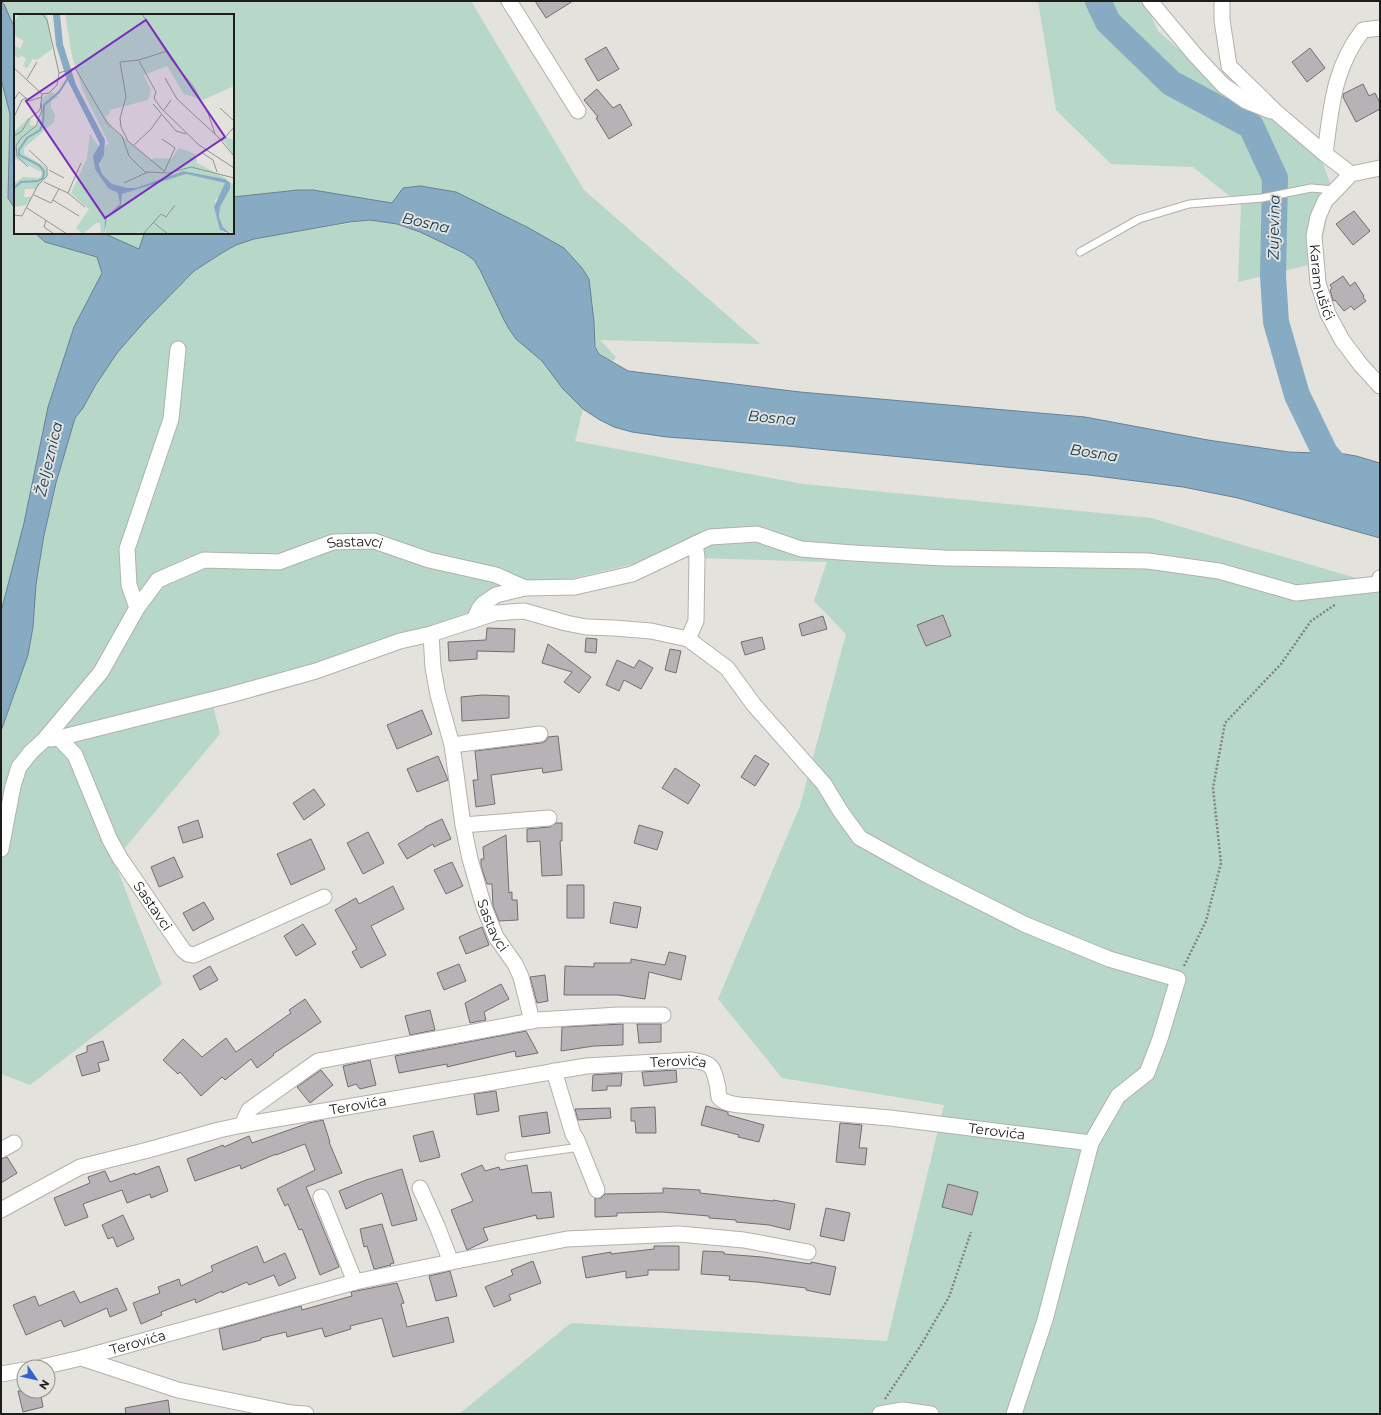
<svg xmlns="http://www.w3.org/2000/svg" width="1381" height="1415" font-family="Montserrat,sans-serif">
<rect width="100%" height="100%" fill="#e3e2dd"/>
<!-- green -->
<path fill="#b7d7c8" d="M2,1H471L584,190L760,344L600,340L616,357L613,361C605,357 600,355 595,347L592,300L564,248L527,227L495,211L392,203L313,190H298L233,197V15H15V29Z
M1038,1H1144L1158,31L1219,85L1316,144L1333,191L1317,263L1238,282L1241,205L1193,167L1111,164L1056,110Z
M1,79L10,114L8,198L15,209V233H35L45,242L97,257L102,273L74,327L48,406L24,523L1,612Z
M370,220L397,224L420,232L464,253L474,260L486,281L495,303L509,329L516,339L542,361L564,389L583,409L575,441L803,484L1151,518L1380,585V1414H459L571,1323L887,1341L944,1105L782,1078L718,999L800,806L846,634L814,601L827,562L663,557L562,581L213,705L220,734L114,861L162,984L30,1085L1,1074V731L28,655L33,627L36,584L44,535L64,454L75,418L83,408L95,386L117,353L145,321L194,271L236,245L254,239Z
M103,233H146L144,234L139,249Z"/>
<!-- water -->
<path fill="#88abc4" stroke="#688091" d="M1,1L4,4L15,29V209L8,198L10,114L1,79Z
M420,186L456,192L527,227L564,248L582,268L589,279L594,322L595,347L599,354L628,371L800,392L1085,417L1208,440L1289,452L1344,454L1356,456L1380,463V538L1238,498L1183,487L1089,475L787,446L667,437L632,432L614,427L600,420L583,409L563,389L542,361L516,339L509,329L504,320L480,270L474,260L464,253L420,232L397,224L370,220L350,222L254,239L236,245L222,253L194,271L145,321L117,353L95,386L83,408L75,418L56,483L44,535L36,584L33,627L28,655L1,731V612L24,523L48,407L74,327L102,273L97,257L45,242L35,233H103L139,249L144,234L146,233H233V197L298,190H313L392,203L403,188Z"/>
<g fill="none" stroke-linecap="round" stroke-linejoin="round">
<!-- river -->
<path stroke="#88abc4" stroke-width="26" d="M1098,1L1108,22L1171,83L1251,126L1275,178L1273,276L1276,322L1297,395L1325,453L1349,481"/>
</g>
<!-- building -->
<path fill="#b7b2b6" stroke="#726e71" d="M535,1H573L546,18Z
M606,47L619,69L598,81L585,59Z
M1310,48L1325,68L1307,82L1292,62Z
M1363,84L1369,96L1375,93L1380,103V109L1356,122L1343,97V94Z
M597,89L613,108L620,104L632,125L609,139L596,118L598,117L584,100Z
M1354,211L1370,231L1353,245L1336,224Z
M1343,276L1350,286L1355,282L1364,296L1363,297L1366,301L1354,310L1351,306L1344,311L1335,300L1333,301L1330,290L1332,288L1330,285Z
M943,615L951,636L926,646L917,625Z
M823,616L827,629L802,636L799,624Z
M487,628L515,629L514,652L477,651V659L449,661L448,642L486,640Z
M762,637L765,649L745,655L741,642Z
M586,638L597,639L596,653L585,652Z
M548,644L591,677L579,693L564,682L572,672L542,663Z
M670,649L681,651L676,673L665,670Z
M617,660L634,668L639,660L653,668L641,689L624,680L619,691L606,685Z
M482,695L509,696V718L462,721L461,697Z
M422,710L432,734L397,749L387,725Z
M558,736L562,770L543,773L542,768L491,775L495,804L476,807L473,780H478L475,751L541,743L546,741L548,737Z
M755,755L769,764L755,786L741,777Z
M438,756L448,780L417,792L407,769Z
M675,768L700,785L688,804L662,788Z
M314,789L325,805L304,820L293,803Z
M442,819L451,839L434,847L433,844L407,859L398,844L425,828V827Z
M198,820L203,837L183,843L178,827Z
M556,823H562V841H560L562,875L542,876L540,841L527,842V829L550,827Z
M639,825L663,832L657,850L634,843Z
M368,832L384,863L363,874L347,843Z
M506,835L509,893L512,892V900H517L518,920L499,921L493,906L492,884H487L481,866V859H484L483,847Z
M311,839L325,869L291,885L277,854Z
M174,857L183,877L159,887L151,867Z
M452,862L463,886L446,894L434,870Z
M567,885H584V918H567Z
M393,886L404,909L371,926L386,955L361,968L352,952L357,949L335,910L356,898L359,904Z
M204,902L214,919L193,931L183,913Z
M614,902L641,907L637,928L610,923Z
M303,924L316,944L296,956L284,936Z
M482,927L489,945L466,954L459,937Z
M669,952L686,956L681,980L649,972L645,999L618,995H564L565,966L594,967V963H631V959L665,965Z
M459,964L466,981L444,990L437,973Z
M210,966L218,980L200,990L193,976Z
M545,975L548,1001L537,1003L530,977Z
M501,984L509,999L484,1012L486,1020L470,1023L465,1003Z
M305,999L321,1022L273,1054L274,1055L257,1068L251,1059L225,1080L222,1077L201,1096L180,1072L178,1074L163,1060L183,1039L202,1057L226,1038L236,1052L291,1013L289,1010Z
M430,1010L435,1030L410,1035L405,1016Z
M623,1024V1045L594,1046L561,1051L562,1027Z
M637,1024H661V1042L639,1043Z
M526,1031L538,1053L516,1057L515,1051L447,1067V1064L399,1073L395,1056Z
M103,1041L109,1060L98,1063L100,1071L82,1076L76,1056L87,1052V1046Z
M370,1060L376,1085L360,1089L356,1084L348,1087L343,1066Z
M321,1070L333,1085L310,1103L297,1087Z
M676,1070L677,1082L644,1086L642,1072Z
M622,1073L621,1086H607V1090L592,1091L593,1075Z
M496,1091L499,1111L477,1115L474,1094Z
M706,1106L728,1112V1115L764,1125L759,1142L738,1137L739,1135L701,1125Z
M655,1107L656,1133H636L635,1121H631V1108Z
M610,1108L611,1118L578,1120L575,1109Z
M547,1112L550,1133L522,1137L519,1116Z
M323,1120L330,1142H329L342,1173L306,1187L339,1267L320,1275L302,1229L299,1230L288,1204L285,1206L277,1189L315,1170L305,1144L276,1155V1154L241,1169L240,1165L195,1181L187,1159L223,1145L224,1147L249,1136L252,1143L309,1123Z
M840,1123L862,1125L859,1148H867L865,1165L836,1162Z
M433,1131L440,1157L420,1162L413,1136Z
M7,1157L17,1173L1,1183V1159Z
M482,1165L485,1171L499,1167L500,1170L527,1165L532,1193L551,1192L554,1217L537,1219L536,1215L483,1228L488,1240L467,1250L451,1210L473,1201L461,1174Z
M159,1166L168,1191L151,1198L150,1194L127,1203L122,1190L83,1204L88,1217L65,1226L54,1198L90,1183L88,1177L105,1171L110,1182L135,1173V1175Z
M402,1169L417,1220L392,1226L382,1193L346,1209L339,1191L366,1180Z
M948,1184L978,1192L972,1215L942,1207Z
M663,1188L700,1190V1193L773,1201V1200L795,1204L790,1230L769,1225L736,1222V1220L709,1218V1216L662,1212L617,1213V1216L595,1217V1198H601L605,1194L663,1193Z
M826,1208L850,1213L844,1241L820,1236Z
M123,1215L134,1239L117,1247L113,1237L108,1239L102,1225Z
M382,1224L394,1263L390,1264L391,1265L374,1269L367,1246L364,1247L360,1229Z
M257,1246L264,1263L285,1253L296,1278L279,1286L274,1275L249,1285L247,1282L222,1293V1291L196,1303L195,1299L161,1312L162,1315L141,1324L133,1303L160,1293L158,1287L179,1279L181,1286L213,1271L211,1266Z
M654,1246H679V1270H648V1275L626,1278V1271L586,1278L582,1257L611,1252V1254L654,1249Z
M703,1251L724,1252V1254L762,1257L811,1264V1262L836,1267L830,1295L806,1290V1288L757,1282L729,1280L730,1276L701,1274Z
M533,1261L541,1283L509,1295L511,1300L494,1307L485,1287L513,1275L511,1270Z
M450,1271L457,1296L436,1301L429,1276Z
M397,1283L404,1303L401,1304L407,1327L448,1317L454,1342L393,1357L382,1318L350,1326L351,1329L325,1337L322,1328L287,1337L286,1332L261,1338V1340L223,1350L219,1329L301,1306L302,1310L352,1296L351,1292Z
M117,1288L127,1310L110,1317L107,1308L64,1327L61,1320L26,1335L13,1305L35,1296L39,1306L74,1291L80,1303Z
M18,1391H40L43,1407L23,1412Z
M168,1400L170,1414H126L125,1408Z"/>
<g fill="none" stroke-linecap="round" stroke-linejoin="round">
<defs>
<path id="lane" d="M1080,252L1139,219L1189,204L1262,198L1311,188L1335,190
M509,1157L580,1147"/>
<g id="street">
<path d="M509,1L578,111"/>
<path d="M1150,1L1195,55L1223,85L1246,101L1271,111"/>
<path d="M1222,1V20L1229,66L1277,113L1325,154L1351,174"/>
<path d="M1325,154C1331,110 1333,68 1363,30L1380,28"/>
<path id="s1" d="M1380,168L1351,174L1325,201L1318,217L1314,236L1318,283L1328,314L1342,340L1360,364L1380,386"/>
<path d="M137,608L129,585L127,549L171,419L178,349"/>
<path d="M474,620L479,609L483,604L496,595L525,588L575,587L632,574L710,537L757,534L801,549L853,553L944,558L1148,561L1219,571L1296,593L1378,584L1380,578"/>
<path id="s2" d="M431,634L433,668L438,695L452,745L463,825L470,859L484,907L496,937L515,964L521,977L532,1021"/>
<path d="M688,639L696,621L697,557L695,544"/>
<path d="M59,738L230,695L316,671L400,641L431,634L495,613L524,611L566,623L586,627L614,628L651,631L688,639L727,668L754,705L824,784L841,812L860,838L925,874L1024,924L1109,959L1178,979L1160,1039L1147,1073L1118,1096L1091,1143L1045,1320L1014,1414"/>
<path id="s3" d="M51,739L59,738L75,755L110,840L120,858L183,950L188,954L194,955L324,897"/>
<path d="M452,745L540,734"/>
<path d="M463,825L549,818"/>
<path id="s4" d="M1,849L13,786L19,767L31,752L44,740L101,672L137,608L158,580L204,560L279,562L333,542L374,541L429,560L496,575L525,588"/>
<path d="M554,1071L573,1134L577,1140L597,1190"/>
<path d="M242,1125L249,1110L318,1061L537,1020L619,1015H663"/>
<path d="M1,1150L14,1143"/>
<path d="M420,1188L437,1226L451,1262"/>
<path d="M321,1197L355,1282"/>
<path id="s5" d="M1,1210L80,1167L148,1150L219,1130L242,1125L586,1066L691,1060C714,1063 713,1067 718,1088C718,1091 718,1094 719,1097C723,1103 732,1104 739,1105L890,1118L1091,1143"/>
<path d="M81,1358L178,1390L291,1413L306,1414"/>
<path id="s6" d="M42,1367L81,1358L355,1282L451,1262L567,1239L679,1234L744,1240L808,1252"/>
<path d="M1,1374L24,1370"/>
<path d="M880,1414L903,1410L931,1414"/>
</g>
</defs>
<!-- lane casing -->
<use href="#lane" stroke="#b2b1ac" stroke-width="9"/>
<!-- street casing -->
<use href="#street" stroke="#b2b1ac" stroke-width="17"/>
<!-- path -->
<path stroke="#83827f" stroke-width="2.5" stroke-dasharray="2 2" stroke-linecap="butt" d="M1184,966L1206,921L1221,863L1213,788L1225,723L1281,664L1311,621L1336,604
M885,1399L921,1345L949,1297L971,1232"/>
<!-- lane -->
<use href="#lane" stroke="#fff" stroke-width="7"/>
<!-- street -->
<use href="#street" stroke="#fff" stroke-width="15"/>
</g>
<g text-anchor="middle" stroke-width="4" stroke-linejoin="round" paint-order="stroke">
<!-- street labels -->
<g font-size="14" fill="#1d1d1b" stroke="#e3e2dd">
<text dy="5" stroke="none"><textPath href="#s1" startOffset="151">Karamušići</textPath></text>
<text dy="5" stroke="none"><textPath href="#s4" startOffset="523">Sastavci</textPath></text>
<text dy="5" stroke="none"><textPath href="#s3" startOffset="202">Sastavci</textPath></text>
<text dy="5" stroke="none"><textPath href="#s2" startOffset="299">Sastavci</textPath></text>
<text dy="5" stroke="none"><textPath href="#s5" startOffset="699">Terovića</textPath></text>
<text dy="5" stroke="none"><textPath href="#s5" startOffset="375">Terovića</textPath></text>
<text dy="5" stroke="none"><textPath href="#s5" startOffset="1046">Terovića</textPath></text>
<text dy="5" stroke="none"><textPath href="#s6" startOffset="99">Terovića</textPath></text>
</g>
<!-- water labels -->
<g font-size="15" font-style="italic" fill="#0e3954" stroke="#e3e2dd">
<text transform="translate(426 223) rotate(13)" y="5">Bosna</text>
<text transform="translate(1274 227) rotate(-89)" y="5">Zujevina</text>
<text transform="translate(772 418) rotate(5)" y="5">Bosna</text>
<text transform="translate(1094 453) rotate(9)" y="5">Bosna</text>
<text transform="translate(49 459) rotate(-77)" y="5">Željeznica</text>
</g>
</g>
<!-- overview -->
<g transform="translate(14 14)">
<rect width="220" height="220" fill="#e3e2dd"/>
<path d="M5,0H33L38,35L23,46L19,45L13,54L9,52L12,45L7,41L5,44L0,42V31L6,35L10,27L0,21V8ZM51,0H220V72L189,86L170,80L153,52L130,61L137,76L134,86L96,96L95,101L91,102L100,116L138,146L140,144L157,145L165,134L181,140L183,149L211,164L220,171V220L209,213L205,203L206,193L216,175L211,165L169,157L122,174H114L98,170L88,160L86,149L92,131L95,130L69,77L58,42ZM38,78L44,83L37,87V94L41,101L40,108L10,134V140L31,153L33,162L22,175H11L10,183H18L12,191L0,193V169L9,163L25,164L29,159L0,144V118L14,104L17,105L16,111L20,112L24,110L27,104L28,84ZM76,120L85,133L86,132L79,142L81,155L94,174L104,178L106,190L91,204L90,220H87L86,209H82L69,220L62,214L75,195L57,179L73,144ZM212,123L220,126V142L209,126ZM171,160L211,169L206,183L201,186L206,216L212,220H127L124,217L122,220H92L91,209L100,197L107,192L108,180Z" fill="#b7d7c8"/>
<path d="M39,0H46L49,30L62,71L91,126L90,141L85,150L88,160L98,170L114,174H122L169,157L211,165L216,169V175L206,193L205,203L209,213L217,220L206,216L200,193L211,169L172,160L108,180L107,192L93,204L90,220L91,204L106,190L104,179L94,174L81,155L79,142L86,130L52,63L42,31Z" fill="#88abc4"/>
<path fill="none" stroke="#88abc4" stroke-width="2" d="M0,174L7,168L24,167L29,164L30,157L25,151L5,141V136L13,124L26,116L29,109L30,91L45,78L54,64"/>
<path fill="none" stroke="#94938f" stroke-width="1" d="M128,0L158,47L179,72L194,99L201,120M125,47L142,78L140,84L147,94L185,131L220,154M0,54L28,80L35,79L43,71L45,59L33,6L28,0M45,59L61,54L93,109L108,122L115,142L131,158L155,159L177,153L220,164M151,64L163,85L204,123L220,142M13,65L23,48M0,86L5,78L15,87L28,83M139,90L162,117L172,120M206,94L220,107M150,96L157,86M0,103L8,86L13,84M0,122L8,117L15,105L26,96L28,80M148,125L161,134L150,158M208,127L220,113M120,131L137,115L147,101M187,138L199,146L203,158M14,153L3,142L2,132L7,124L22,112L28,96L27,89M35,156L50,164M150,157L114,127L107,113L106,104L112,83L106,48L125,46L153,37M30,168L54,179L71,193M110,169L134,158M54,179L67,149M20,181L37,189L45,175M39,186L65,202M13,194L53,220M0,201L8,202L24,171L33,162V153L15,136M32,206L30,213L40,220M140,209L154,220M129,220L147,200L152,203L161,191"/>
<path fill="#7b2cbf" fill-opacity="0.15" stroke="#7b2cbf" stroke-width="2" d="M132,6L211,123L91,204L12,87Z"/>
<rect width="220" height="220" fill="none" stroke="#1d1d1b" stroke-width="2"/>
</g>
<!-- border -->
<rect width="1381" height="1415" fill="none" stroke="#1d1d1b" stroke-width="4"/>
<!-- north arrow -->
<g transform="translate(36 1379) rotate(124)"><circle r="19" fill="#e3e2dd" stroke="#94938f"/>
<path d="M0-3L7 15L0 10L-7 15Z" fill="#3261d1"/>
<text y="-6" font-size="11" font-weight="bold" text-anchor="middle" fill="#1d1d1b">N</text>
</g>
</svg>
